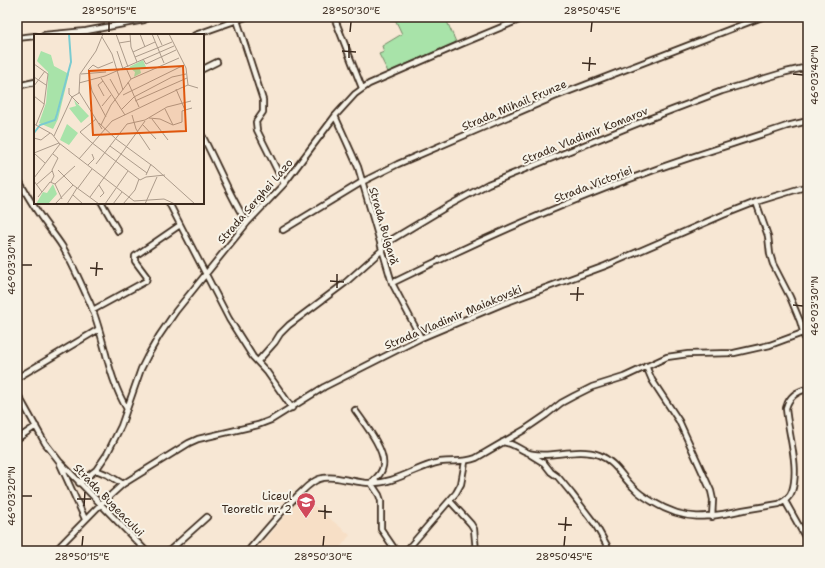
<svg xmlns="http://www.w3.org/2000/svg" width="825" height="568" font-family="'Shantell Sans',sans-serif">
<rect width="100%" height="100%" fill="#f7e7d4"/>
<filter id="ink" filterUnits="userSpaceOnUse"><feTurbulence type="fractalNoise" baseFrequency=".025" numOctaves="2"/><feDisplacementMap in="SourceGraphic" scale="8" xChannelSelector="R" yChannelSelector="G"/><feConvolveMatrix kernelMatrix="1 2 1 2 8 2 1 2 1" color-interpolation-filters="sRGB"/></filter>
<g filter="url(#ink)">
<!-- built -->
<path fill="#f7dfc6" d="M300,497L306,502L307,500L350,535L339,549L340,551H254L263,540H266Z"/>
<!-- green -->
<path fill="#a8e3a9" stroke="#728664" d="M394,17H445L456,42L388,72L379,54L384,52L382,46L402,34Z"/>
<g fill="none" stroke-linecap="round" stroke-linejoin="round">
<defs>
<path id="street" d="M236,17L263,100V112L256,122L257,130L284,184
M334,17L362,88
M44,35L86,31L144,20
M195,35L246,17
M17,38L35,36
M203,69L217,62
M17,86L35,82
M335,116L358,167L392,283L421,338
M203,137C218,166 230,196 247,223
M17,177C24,190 31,202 39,214C46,225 55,235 62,246C73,264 81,284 90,303C105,338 107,376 127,409
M756,202L768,236L770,254L773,264L790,297L800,321L808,349
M102,203L118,231
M169,203L229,319L253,357L267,372L292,408
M283,230L362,182L398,164L554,97L762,17
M381,246L446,207L488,184L651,118L722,91L786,72L808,67
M392,283C477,241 565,202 654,170C698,154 743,141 787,126L808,121
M93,310L146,281L147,277L135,261V256L180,225
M258,361L275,342L280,334L289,325L345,283L382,250
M646,366L652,380L679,421L711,491L713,500L712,517
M17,378L99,329
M17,393L45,443L59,461L146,551
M355,410C364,423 386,450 383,466C382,474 376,478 371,483L379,495L381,501V529L396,551
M17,439L36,426
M503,442C517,444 521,452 533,454C552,458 578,447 599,455C616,462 622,477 634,488C639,494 646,498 653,502C686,522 707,518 743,510C755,508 767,506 779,504C785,501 790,497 792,491C800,467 788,433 786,408C789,397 796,391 808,389
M531,455L544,463L551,472L558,477L572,494L595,524L610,551
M60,464L85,519
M96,470L108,475L123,484
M79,483L96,470L107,454L121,426L141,369L147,357L159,336L176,311L247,223L284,184L335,116L355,94L369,84L461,44L526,17
M450,501L471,524L474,529L476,551
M785,501L808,542
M55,551L101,504L123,484L189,443L198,439L258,425L271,420L324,387L421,338L502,304L605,266L723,215L756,202L808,186
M169,551L207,517
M248,551C264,532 280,513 297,496C304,490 310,482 319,479C333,474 355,483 370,483C395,484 416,467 440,462C453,460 463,463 476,458L524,430L546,415L561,403L574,396L592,387L624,377L667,357L688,354L734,353L770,345L808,331
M406,551L456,493L461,484L465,462"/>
</defs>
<!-- street casing -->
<use href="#street" stroke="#3b2a1e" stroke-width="8"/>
<!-- street -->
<use href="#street" stroke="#f7f3e8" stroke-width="4.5"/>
</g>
</g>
<!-- ticks -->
<path fill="none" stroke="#3b2a1e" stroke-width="1.5" d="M109,32V22M350,32L351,22M591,32L592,22M342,51L356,52M349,58V44M582,63L596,64M589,71L590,57M793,74L803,75M22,265H32M90,268L103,269M96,276L97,262M330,281L344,282M337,288V274M570,294H584M577,301L578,287M793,305L803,306M22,496H32M77,499H91M84,506L85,492M318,511L332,512M325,519V505M558,524L572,525M565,531L566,517M82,546L83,536M323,546L324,536M564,546L565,536"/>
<!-- icons -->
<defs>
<symbol id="school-pin" viewBox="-11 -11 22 30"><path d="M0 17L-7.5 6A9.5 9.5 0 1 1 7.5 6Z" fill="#d1495b" stroke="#f7f3e8"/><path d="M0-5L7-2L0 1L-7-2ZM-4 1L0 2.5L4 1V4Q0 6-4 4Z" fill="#fff"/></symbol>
</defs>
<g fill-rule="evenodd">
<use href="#school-pin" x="295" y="491" width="22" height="30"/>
</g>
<g text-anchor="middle" stroke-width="4" stroke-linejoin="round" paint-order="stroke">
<!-- street labels -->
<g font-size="11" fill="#3b2a1e" stroke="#f7f3e8">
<text transform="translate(514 105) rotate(-23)" y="4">Strada Mihail Frunze</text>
<text transform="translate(585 135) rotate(-22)" y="4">Strada Vladimir Komarov</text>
<text transform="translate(593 184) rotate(-21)" y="4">Strada Victoriei</text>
<text transform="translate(255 201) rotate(-49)" y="4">Strada Serghei Lazo</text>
<text transform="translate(384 226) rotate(74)" y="4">Strada Bulgară</text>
<text transform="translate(453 317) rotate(-23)" y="4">Strada Vladimir Maiakovski</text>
<text transform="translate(109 500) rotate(46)" y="4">Strada Bugeacului</text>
</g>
<!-- poi labels -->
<g font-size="11" fill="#3b2a1e" stroke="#f7f3e8" text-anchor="end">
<text x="292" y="500">Liceul<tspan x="292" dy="13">Teoretic nr. 2</tspan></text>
</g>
</g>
<!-- overview -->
<g transform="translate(34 34)">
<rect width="170" height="170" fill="#f7e7d4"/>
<path d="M7,17L17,21L20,32L35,40L24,85L19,95L5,89L12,69L14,46V38L3,27ZM109,26L112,33L106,35L107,39L100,43L101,38L95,33ZM40,66L55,82L47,89L35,74L42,72ZM33,90L44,99L35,111L26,106ZM19,150L23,160L14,170H2L9,158L13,159Z" fill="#a8e3a9"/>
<path fill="none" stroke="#7acbd0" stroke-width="2" d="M0,99L6,91L21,86L23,80L37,28L35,0"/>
<path fill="none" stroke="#ac9b8b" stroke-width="1" d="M82,0L94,33M96,0L97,13L103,28M106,0L111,13M118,0L130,29M123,0L128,11M135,0L152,34L154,51M68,3L78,20L89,56M85,9L97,7M83,17L89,35M99,18L121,8M101,23L138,8M109,25L112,30L142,16M0,30L14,40L10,71L2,91M92,34L97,45M54,36L59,31L64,34L79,28M47,40L72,38M0,43L12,51M67,44L91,81M76,45L85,61M56,47L58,57L72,83M69,47L64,51L70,62M94,48L105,73M45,49L71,42L140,12M0,52L11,37M35,54V60L45,70M142,55L151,76M45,58L68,95M89,61L150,31M0,62L10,70M100,63L138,43L152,40M101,67L153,44M68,72L77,61M131,75L139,91M87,76L100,63M98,81L102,95L116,116M115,84L126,85L139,91L148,88V77L158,74M62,85L46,98L57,108L106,146L112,143L131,141M118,85L134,106M65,89L82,105L120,133L161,170M0,90L18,100L25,109L100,167L130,165L141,170M67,91L77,71L97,45L145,24M109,91L122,105M20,102L38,63L45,59L46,40L62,17L69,0M0,104L7,106L16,99M76,112L113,139M0,119L25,109M1,120L11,129M45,125L78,87L147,54L154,51L164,54M62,130L93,90L111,86L133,73L157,67M54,131L60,125L58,120M24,136L39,151L65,170M112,141L117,130M0,144L26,110M0,147L8,158M17,148L20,142L18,136L24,124L19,120M21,150L41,132M21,150L28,165M2,151L18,137M65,151L70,159L66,163M44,154L58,135M39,161L49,170M4,163L16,148L21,150M56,163L111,87M21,170L39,151M33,170L43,154M71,170L94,137M79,170L88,158M89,170L101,156L105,145M111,170L123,143"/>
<path fill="#df570d" fill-opacity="0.15" stroke="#df570d" stroke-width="2" d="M149,32L152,97L59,101L55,37Z"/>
<rect width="170" height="170" fill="none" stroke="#3b2a1e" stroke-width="2"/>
</g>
<!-- margin -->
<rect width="825" height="568" fill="none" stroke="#f7f3e8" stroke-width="44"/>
<rect x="22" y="22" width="781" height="524" fill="none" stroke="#3b2a1e" stroke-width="1.5"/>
<g font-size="10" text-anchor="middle" fill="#3b2a1e">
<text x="109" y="14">28°50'15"E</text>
<text x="351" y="14">28°50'30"E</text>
<text x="592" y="14">28°50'45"E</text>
<text transform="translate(814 75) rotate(-90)" y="4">46°03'40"N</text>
<text transform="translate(11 265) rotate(-90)" y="4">46°03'30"N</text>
<text transform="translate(814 306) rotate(-90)" y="4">46°03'30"N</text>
<text transform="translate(11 496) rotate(-90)" y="4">46°03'20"N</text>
<text x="82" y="560">28°50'15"E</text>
<text x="323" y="560">28°50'30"E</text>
<text x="564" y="560">28°50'45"E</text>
</g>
</svg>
